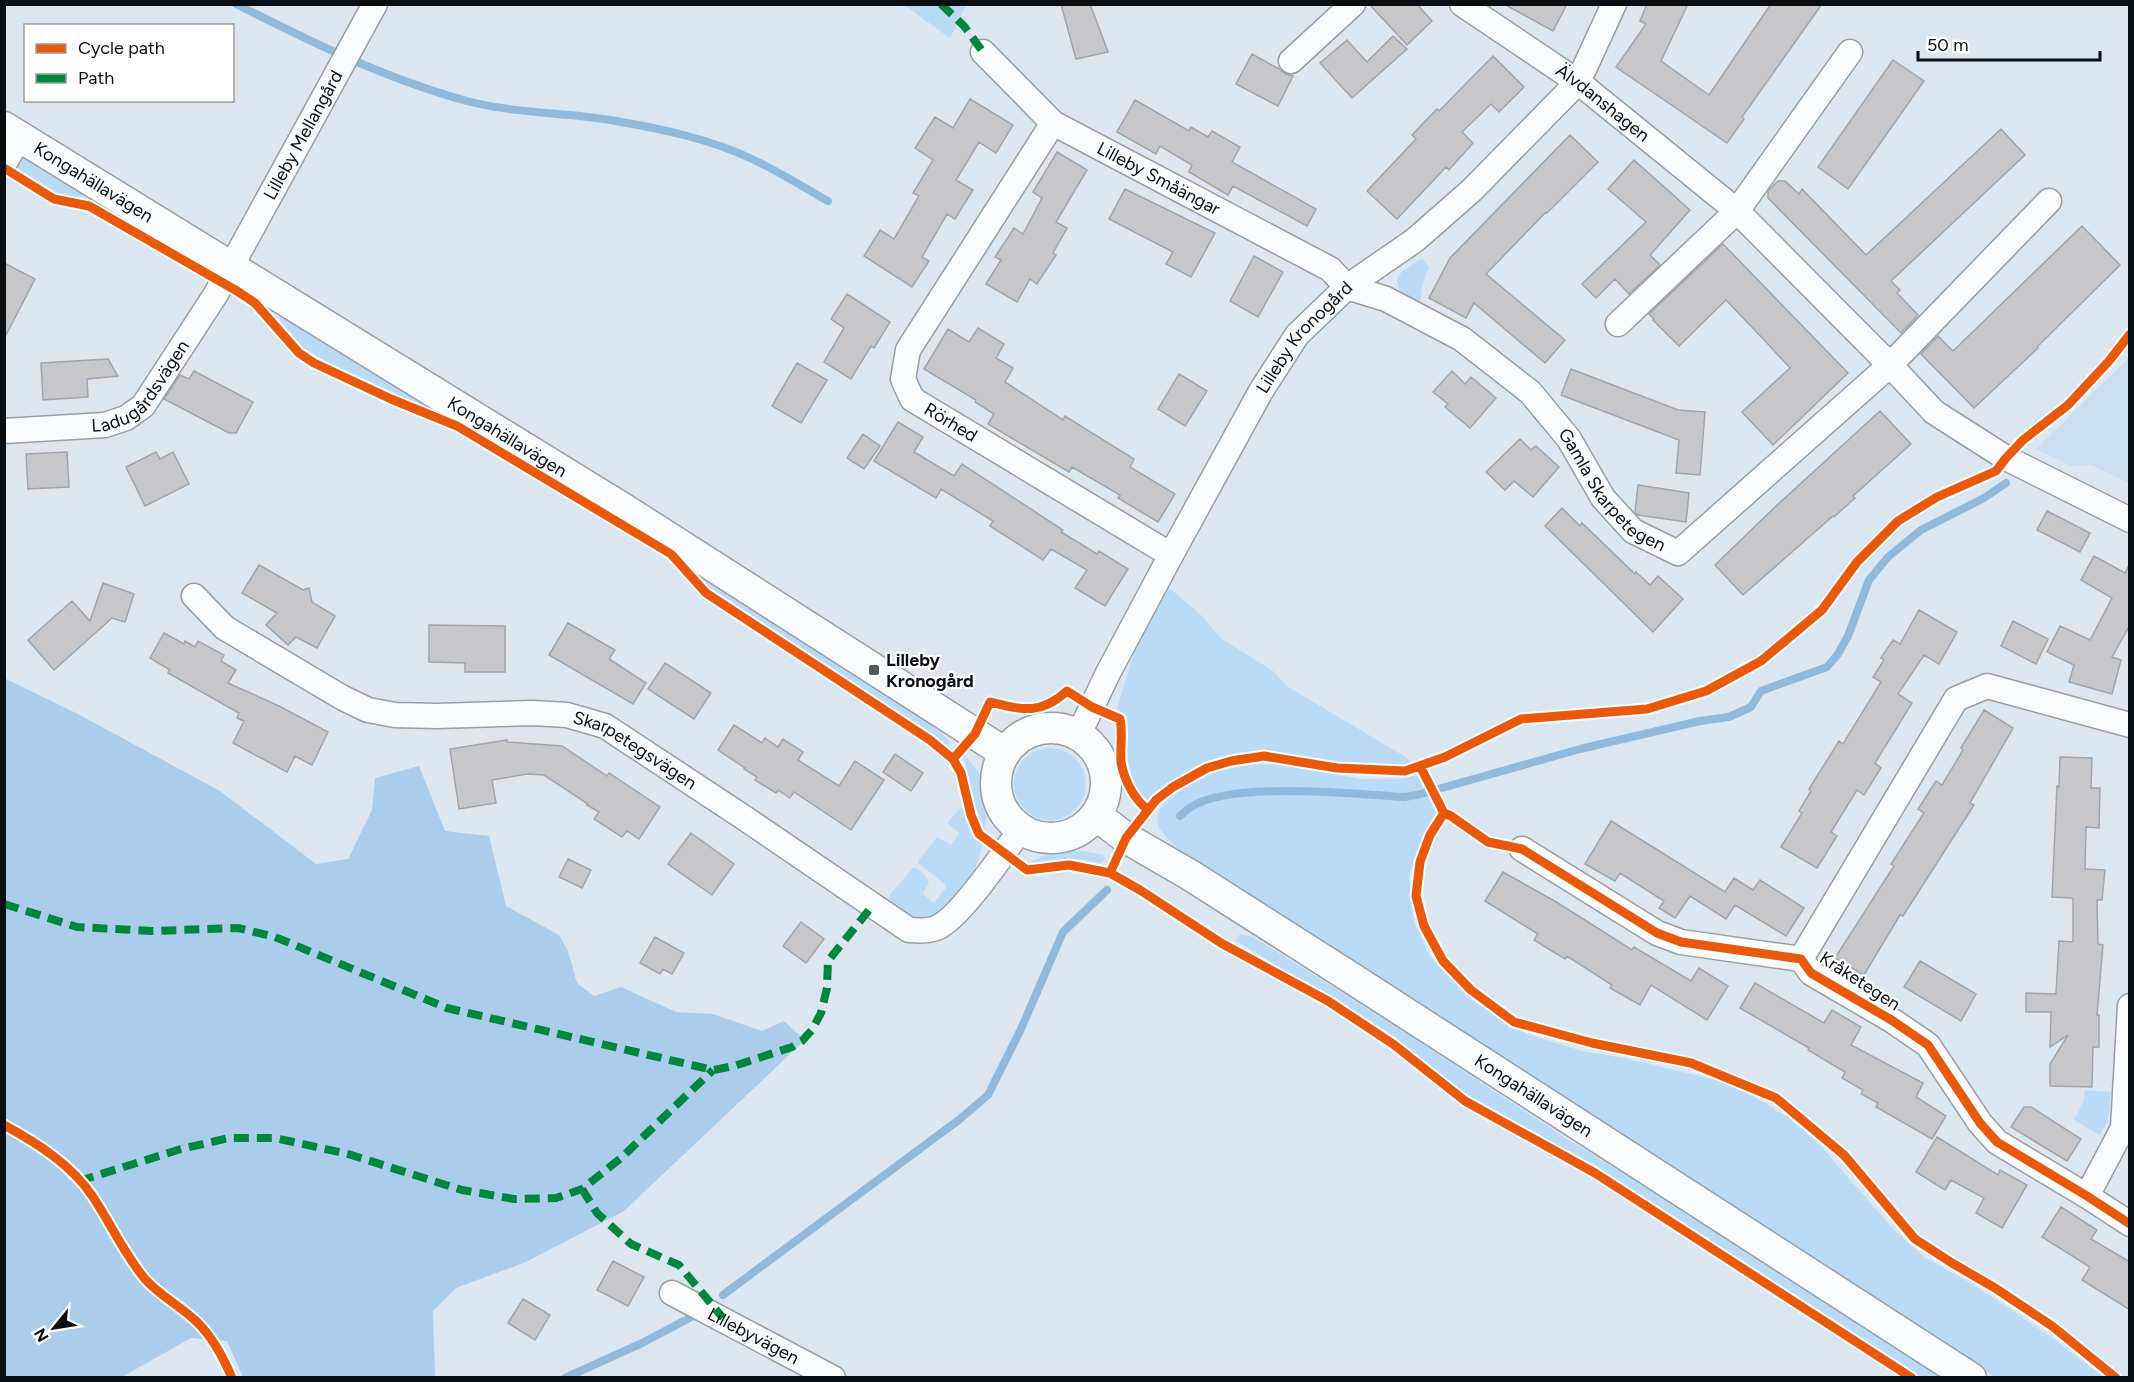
<svg xmlns="http://www.w3.org/2000/svg" width="2134" height="1382" font-family="Figtree,sans-serif">
<rect width="100%" height="100%" fill="#dbe6f0"/>
<!-- built -->
<path fill="#cadeef" d="M2129,358V483L2091,465L2071,466L2036,449Z"/>
<!-- green -->
<path fill="#badaf6" d="M904,5L966,4V5L950,38Z
M23,157L42,165L82,192V197C56,197 34,184 16,166L18,160Z
M1419,260H1424L1429,268L1422,285L1421,300L1415,302L1400,293L1397,280L1402,271Z
M285,314L442,414L389,393L345,373L303,348L279,319Z
M687,566L908,706L947,738L950,743L945,747L914,725L819,663L777,632L763,625L707,591Z
M1168,587L1200,614L1222,639L1273,671L1288,687L1399,753L1409,759L1410,763L1396,768H1351L1280,755L1244,754L1211,762L1192,770L1177,779L1149,803H1146L1136,786L1131,774L1127,756L1126,721L1117,708L1137,644Z
M1014 784a36 36 0 1 1 72 0a36 36 0 1 1-72 0Z
M964,757C986,770 991,807 984,830L974,802Z
M1278,763L1360,779H1398L1416,775L1437,812L1420,843L1409,876L1414,921L1429,955L1464,993L1500,1020L1529,1035L1582,1051L1623,1058L1717,1080L1753,1096L1789,1118L1817,1142L1893,1229L1925,1258L1967,1281L2004,1305L2055,1340L2103,1377H1995L1195,863C1185,854 1165,839 1159,827C1147,801 1202,776 1222,770C1240,765 1259,765 1278,763Z
M962,806L970,832L982,845C978,865 970,886 956,901C939,921 900,927 889,898L892,892L914,867L922,872L929,882L923,894L934,903L946,888L945,884L918,863L919,860L937,837L951,845L959,833L947,823Z
M1061,851H1083L1103,855L1105,859L1101,863L1075,859H1057L1035,865L1031,862L1045,855Z
M1240,934L1253,937L1391,1023L1562,1136L1670,1201L1940,1377H1919L1566,1151L1509,1118L1477,1102L1447,1081L1411,1052L1359,1017L1235,940Z
M2085,1090L2111,1092L2108,1121L2100,1135L2074,1120L2084,1100Z"/>
<!-- forest -->
<path fill="#abcdeb" d="M4,678L76,713L220,791L316,864L348,859L372,810L375,778L419,766L445,831L489,836L506,906L559,935L568,951L577,983L594,996L621,987L676,1012L713,1014L762,1031L784,1021L805,1040L624,1211L526,1262L456,1288L433,1311L435,1377H243L227,1341L191,1338L122,1377H5Z"/>
<g fill="none" stroke-linecap="round" stroke-linejoin="round">
<!-- stream -->
<path stroke="#91b9dc" stroke-width="8" d="M236,4C311,42 386,79 467,101C516,114 567,112 616,121C662,129 710,139 752,159C778,171 803,187 828,201
M1180,816C1184,813 1187,809 1191,807C1230,781 1355,794 1404,797L1417,795L1580,749L1700,721L1729,717L1751,707L1761,691L1827,667L1838,654L1848,636L1869,580L1888,557L1921,530L1984,498L2006,483
M723,1295L960,1119L988,1095L1021,1029L1063,932L1107,890
M565,1378L642,1343L699,1313"/>
</g>
<!-- building -->
<path fill="#c7c7ca" stroke="#a3a4a7" stroke-width="1.5" d="M1061,4H1090L1108,52L1076,59Z
M1369,4H1417L1432,21L1407,45Z
M1504,4H1567L1553,31Z
M1647,4H1688L1661,61L1709,95L1771,4H1822L1742,117L1744,119L1727,143L1616,67L1646,24L1640,21Z
M1393,36L1407,49L1352,98L1320,63L1347,40L1367,62Z
M1252,54L1279,69L1286,74L1293,76L1278,106L1236,84Z
M1493,56L1524,87L1499,112L1491,104L1462,132L1473,143L1449,170L1446,167L1397,219L1367,191L1416,139L1412,135L1437,109L1439,111Z
M1893,60L1924,81L1848,189L1818,167Z
M970,99L1013,125L996,153L979,142L956,180L973,190L955,219L947,214L922,257L929,261L912,287L864,256L880,230L894,239L919,196L913,193L933,160L915,148L935,117L953,128Z
M1135,100L1189,131L1191,127L1208,137L1212,131L1240,147L1232,162L1316,209L1307,226L1233,186L1228,195L1189,172L1192,165L1160,146L1156,154L1117,132Z
M2001,129L2025,155L1891,281L1900,290L1897,293L1918,315L1901,333L1768,198V191L1778,181H1785L1799,194L1802,189L1866,255Z
M1570,135L1598,162L1547,213L1546,212L1486,274L1565,340L1545,363L1474,303L1466,318L1429,298L1450,258Z
M1057,152L1087,170L1056,222L1067,228L1053,253L1056,255L1037,284L1030,279L1017,302L986,284L1001,260L995,257L1014,228L1023,234L1042,198L1033,192Z
M1634,160L1690,210L1650,255L1660,265L1629,294L1615,279L1596,298L1582,284L1646,222L1608,189Z
M1125,189L1215,233L1191,277L1166,264L1173,252L1109,219Z
M2082,226L2120,265L2037,347L2038,348L1974,408L1921,354L1938,336L1953,351Z
M1723,244L1848,373L1773,445L1742,412L1790,368L1767,343L1726,300L1679,346L1653,320L1654,319L1649,314Z
M1254,256L1283,272L1258,317L1230,301Z
M4,263L35,279L4,339Z
M847,294L890,322L874,348L871,346L851,379L824,362L844,328L831,319Z
M978,328L1004,344L996,358L1013,368L1005,382L1063,420L1065,416L1134,459L1130,467L1175,494L1158,522L1118,498L1120,495L1072,467L1069,472L988,424L994,414L975,402L976,400L924,369L948,329L969,342Z
M108,359L118,376L87,379L88,397L43,400L41,363Z
M797,363L827,380L801,423L772,406Z
M1571,369L1678,410L1705,412L1700,475L1676,473L1679,440L1561,395Z
M194,371L253,402L236,433H229L164,399L180,375L189,379Z
M1452,371L1465,384L1471,377L1496,398L1470,428L1445,407L1448,404L1433,392Z
M1179,374L1207,391L1185,426L1158,409Z
M1880,411L1911,444L1853,496L1855,498L1834,517L1833,516L1743,595L1715,565L1774,508Z
M898,422L923,437L914,452L954,476L962,464L1063,530L1061,532L1097,554L1099,551L1128,569L1105,606L1075,588L1087,570L1051,549L1043,560L990,526L993,521L941,489L936,498L874,461Z
M863,434L880,446L864,469L847,458Z
M1520,439L1531,450L1536,446L1559,467L1533,497L1514,481L1505,490L1486,472Z
M67,452L69,487L28,489L26,454Z
M156,452L160,459L173,452L189,484L145,506L126,467Z
M1638,485L1689,493L1686,522L1638,515L1635,512Z
M1562,508L1580,526L1582,523L1635,574L1636,572L1650,585L1658,576L1683,599L1653,632L1545,526Z
M2047,511L2090,533L2080,552L2037,530Z
M2094,556L2125,573L2130,563V625L2112,657L2121,660L2112,694L2069,682L2074,665L2047,652L2060,626L2090,640L2112,598L2081,580Z
M259,565L303,590L309,588L312,602L335,616L317,648L296,637L288,645L266,625L277,613L242,593Z
M103,583L134,594L125,622L112,618L54,670L28,640L72,601L90,621Z
M1919,610L1957,632L1939,664L1924,655L1898,694L1912,703L1875,763L1881,768L1864,795L1857,790L1831,832L1837,836L1817,868L1781,847L1802,813L1799,811L1811,791L1809,789L1839,741L1843,744L1881,682L1873,677L1884,660L1881,658L1893,640L1900,644Z
M2013,621L2048,639L2036,664L2001,646Z
M568,623L615,650L609,659L646,683L633,704L549,655Z
M429,625L505,626V672H465V663L429,662Z
M164,633L184,644L185,641L195,647L198,641L224,655L221,661L236,670L228,683L279,706L328,732L312,765L295,756L287,772L233,743L244,721L237,718L239,713L168,673L170,670L150,658Z
M665,663L711,693L694,719L648,689Z
M1984,710L2013,728L1970,803L1974,805L1903,916L1900,915L1864,975L1835,958L1894,866L1891,864L1924,813L1918,809L1936,781L1942,785L1963,750L1961,748Z
M734,725L762,743L765,738L778,747L783,739L803,752L798,760L839,786L855,761L884,780L851,830L794,792L790,798L778,790L776,793L755,780L757,777L744,769L745,768L718,750Z
M507,740V742L562,746L607,776L609,773L660,807L639,839L627,831L622,837L594,819L599,812L587,805L588,804L544,775L527,774L492,780L496,803L459,809L450,749Z
M895,754L923,773L911,791L883,772Z
M2060,757L2092,758L2091,788H2100L2099,828L2086,827L2085,869L2105,870L2102,900H2097L2098,944L2103,945L2097,1015H2099V1047H2093L2092,1087L2050,1086V1064L2068,1035L2050,1047L2051,1012H2026V993L2056,994L2059,941L2073,942V898L2052,897L2057,786L2059,787Z
M1611,821L1725,892L1734,878L1753,890L1760,880L1804,908L1786,936L1735,905L1726,919L1690,896L1675,918L1659,908L1664,901L1620,873L1615,881L1585,864Z
M691,833L734,864L712,895L668,864Z
M568,859L591,870L582,888L559,877Z
M1503,872L1558,903L1632,950L1634,947L1691,981L1699,968L1728,986L1707,1020L1651,985L1640,1005L1610,988L1612,985L1567,956L1565,959L1534,940L1538,934L1485,901Z
M801,922L824,939L806,963L783,946Z
M655,937L684,953L672,974L663,969L660,974L640,963Z
M1920,961L1976,994L1961,1021L1904,987Z
M1755,983L1824,1023L1832,1010L1861,1027L1851,1045L1923,1083L1916,1097L1946,1116L1932,1139L1876,1107L1878,1103L1861,1094L1863,1090L1842,1078L1845,1072L1808,1050L1809,1048L1740,1008Z
M2024,1107H2031L2081,1139L2067,1161L2011,1127Z
M1937,1137L1998,1175L2000,1170L2027,1185L2002,1228L1976,1213L1984,1198L1951,1180L1945,1190L1916,1172Z
M2061,1207L2097,1230L2091,1239L2130,1262V1310L2082,1280L2090,1267L2042,1237Z
M613,1261L644,1277L628,1306L597,1290Z
M523,1299L550,1315L535,1340L508,1323Z"/>
<g fill="none" stroke-linecap="round" stroke-linejoin="round">
<defs>
<g id="minor">
<path id="s1" d="M1462,4L1578,82L1737,211L1890,365L1934,412L2006,458L2130,520"/>
<path id="s2" d="M983,52L1053,123L1330,269L1347,287L1386,299L1462,339L1530,392L1569,439L1603,498L1633,531L1678,553L1890,365L2049,201"/>
<path d="M1291,61L1353,4"/>
<path id="s3" d="M1053,123L908,350L903,379L912,399L1171,555"/>
<path d="M4,164L20,136"/>
<path d="M1618,324L1737,211L1850,52"/>
<path id="s4" d="M4,431L105,425L126,418L143,406L216,294L375,4"/>
<path id="s5" d="M194,596L225,628L343,698L368,710L395,715L436,716L533,713L567,715L605,726L743,817L909,930C918,930 927,932 936,928C959,920 1005,851 1021,829"/>
<path id="s6" d="M1078,736L1108,673L1171,555L1261,391L1297,335L1347,287L1415,240L1472,190L1578,82L1614,4"/>
<path d="M1522,849L1657,933L1681,942L1801,959L1811,973L1893,1021L1928,1045L1980,1123L1997,1142L2087,1196L2130,1224"/>
<path d="M1801,959L1956,699L1987,686L2130,725"/>
<path d="M2087,1196L2123,1128L2130,1006"/>
<path id="s7" d="M672,1293L833,1378"/>
</g>
<g id="tertiary">
<path id="s8" d="M4,127L624,509L1005,753"/>
<circle cx="1051" cy="783" r="55"/>
<path id="s9" d="M1096,815L1126,838L1190,875L1353,979L1971,1378"/>
</g>
</defs>
<!-- minor casing -->
<use href="#minor" stroke="#969ea6" stroke-width="27"/>
<!-- tertiary casing -->
<use href="#tertiary" stroke="#969ea6" stroke-width="33"/>
<!-- minor -->
<use href="#minor" stroke="#fafbfd" stroke-width="24"/>
<!-- tertiary -->
<use href="#tertiary" stroke="#fafbfd" stroke-width="30"/>
<!-- quiet -->
<path stroke="#00873e" stroke-width="8" stroke-dasharray="15 8" stroke-linecap="butt" d="M941,4L964,26L983,52
M4,904L77,927L152,931L238,928L275,937L447,1008L713,1070L734,1066L792,1047L802,1041L812,1030L821,1013L827,988L828,961L873,905
M79,1181L181,1149L229,1138H275L348,1154L462,1190L514,1199L556,1198L582,1189L621,1158L713,1070
M582,1189L597,1213L631,1244L679,1265L723,1318"/>
<defs>
<path id="cycleway" d="M4,168L54,199L89,206L237,291L255,303L299,353L314,363L391,399L457,426L671,554L706,593L930,740L953,759L961,773L971,815L979,834L1027,870L1069,865L1110,873L1140,890L1221,943L1328,1001L1393,1044L1465,1101L1595,1173L1912,1378
M953,759L975,734L990,702C1022,710 1041,715 1067,691L1092,707L1120,719C1123,733 1120,747 1121,762C1124,780 1134,799 1148,810
M1420,766L1444,813L1451,816L1488,842L1522,849L1657,933L1681,942L1801,959L1811,973L1893,1021L1928,1045L1980,1123L1997,1142L2087,1196L2130,1224
M1444,813L1430,835L1420,862L1416,896L1424,926L1443,961L1471,990L1514,1022L1592,1043L1691,1063L1776,1098L1844,1155L1915,1239L1952,1263L1995,1288L2052,1326L2116,1378
M1110,873L1126,838L1156,800L1173,787L1207,768L1231,761L1264,756L1337,768L1405,771L1445,757L1521,719L1647,709L1706,691L1761,661L1822,610L1857,562L1898,521L1937,497L1996,471L2006,458L2023,440L2068,405L2109,361L2130,334
M4,1125C37,1143 72,1165 93,1197C111,1224 124,1254 145,1279C160,1296 182,1307 198,1323C212,1337 224,1359 232,1378"/>
</defs>
<!-- cycleway casing -->
<use href="#cycleway" stroke="#fff" stroke-width="13"/>
<!-- cycleway -->
<use href="#cycleway" stroke="#e8590c" stroke-width="9"/>
</g>
<!-- markers -->
<rect fill="#525a61" stroke="#fff" stroke-width="2" x="868" y="664" width="12" height="12" rx="3"/>
<g text-anchor="middle" stroke-width="4.5" stroke-linejoin="round" paint-order="stroke">
<!-- street labels -->
<g font-size="18" fill="#080e14" stroke="#fff">
<text dy="6" stroke="none"><textPath href="#s1" startOffset="172">Älvdanshagen</textPath></text>
<text dy="6" stroke="none"><textPath href="#s4" startOffset="459">Lilleby Mellangård</textPath></text>
<text dy="6" stroke="none"><textPath href="#s2" startOffset="219">Lilleby Småängar</textPath></text>
<text dy="6" stroke="none"><textPath href="#s8" startOffset="105">Kongahällavägen</textPath></text>
<text dy="6" stroke="none"><textPath href="#s6" startOffset="460">Lilleby Kronogård</textPath></text>
<text dy="6" stroke="none"><textPath href="#s4" startOffset="154">Ladugårdsvägen</textPath></text>
<text dy="6" stroke="none"><textPath href="#s3" startOffset="366">Rörhed</textPath></text>
<text dy="6" stroke="none"><textPath href="#s8" startOffset="591">Kongahällavägen</textPath></text>
<text dy="6" stroke="none"><textPath href="#s2" startOffset="780">Gamla Skarpetegen</textPath></text>
<text dy="6" stroke="none"><textPath href="#s5" startOffset="486">Skarpetegsvägen</textPath></text>
<text transform="translate(1860 981) rotate(33)" y="6">Kråketegen</text>
<text dy="6" stroke="none"><textPath href="#s9" startOffset="520">Kongahällavägen</textPath></text>
<text dy="6" stroke="none"><textPath href="#s7" startOffset="92">Lillebyvägen</textPath></text>
</g>
<!-- poi labels -->
<g font-size="18" font-weight="bold" fill="#080e14" stroke="#fff" text-anchor="start">
<text x="886" y="666">Lilleby<tspan x="886" dy="21">Kronogård</tspan></text>
</g>
</g>
<!-- border -->
<rect width="2134" height="1382" fill="none" stroke="#080e14" stroke-width="12"/>
<!-- legend -->
<rect x="24" y="24" width="210" height="78" fill="#ffffff" stroke="#9c9fa1" stroke-width="1.5"/>
<rect x="36" y="44" width="30" height="9" fill="#e8590c" stroke="#9c9fa1" stroke-width="1.5"/>
<text x="78" y="54" font-size="18" fill="#080e14">Cycle path</text>
<rect x="36" y="74" width="30" height="9" fill="#00873e" stroke="#9c9fa1" stroke-width="1.5"/>
<text x="78" y="84" font-size="18" fill="#080e14">Path</text>
<!-- north arrow -->
<g transform="translate(54 1328) rotate(240)" stroke="#ffffff" stroke-width="4.5" paint-order="stroke">
<path d="M0-4.5L10 22L0 15L-10 22Z" fill="#080e14"/>
<text y="-9" font-size="16" font-weight="bold" text-anchor="middle" fill="#080e14">N</text>
</g>
<!-- scale -->
<path d="M1918 51v9h182v-9" fill="none" stroke="#080e14" stroke-width="3"/>
<text x="1927" y="51" font-size="18" fill="#080e14" stroke="#ffffff" stroke-width="4.5" paint-order="stroke">50 m</text>
</svg>
